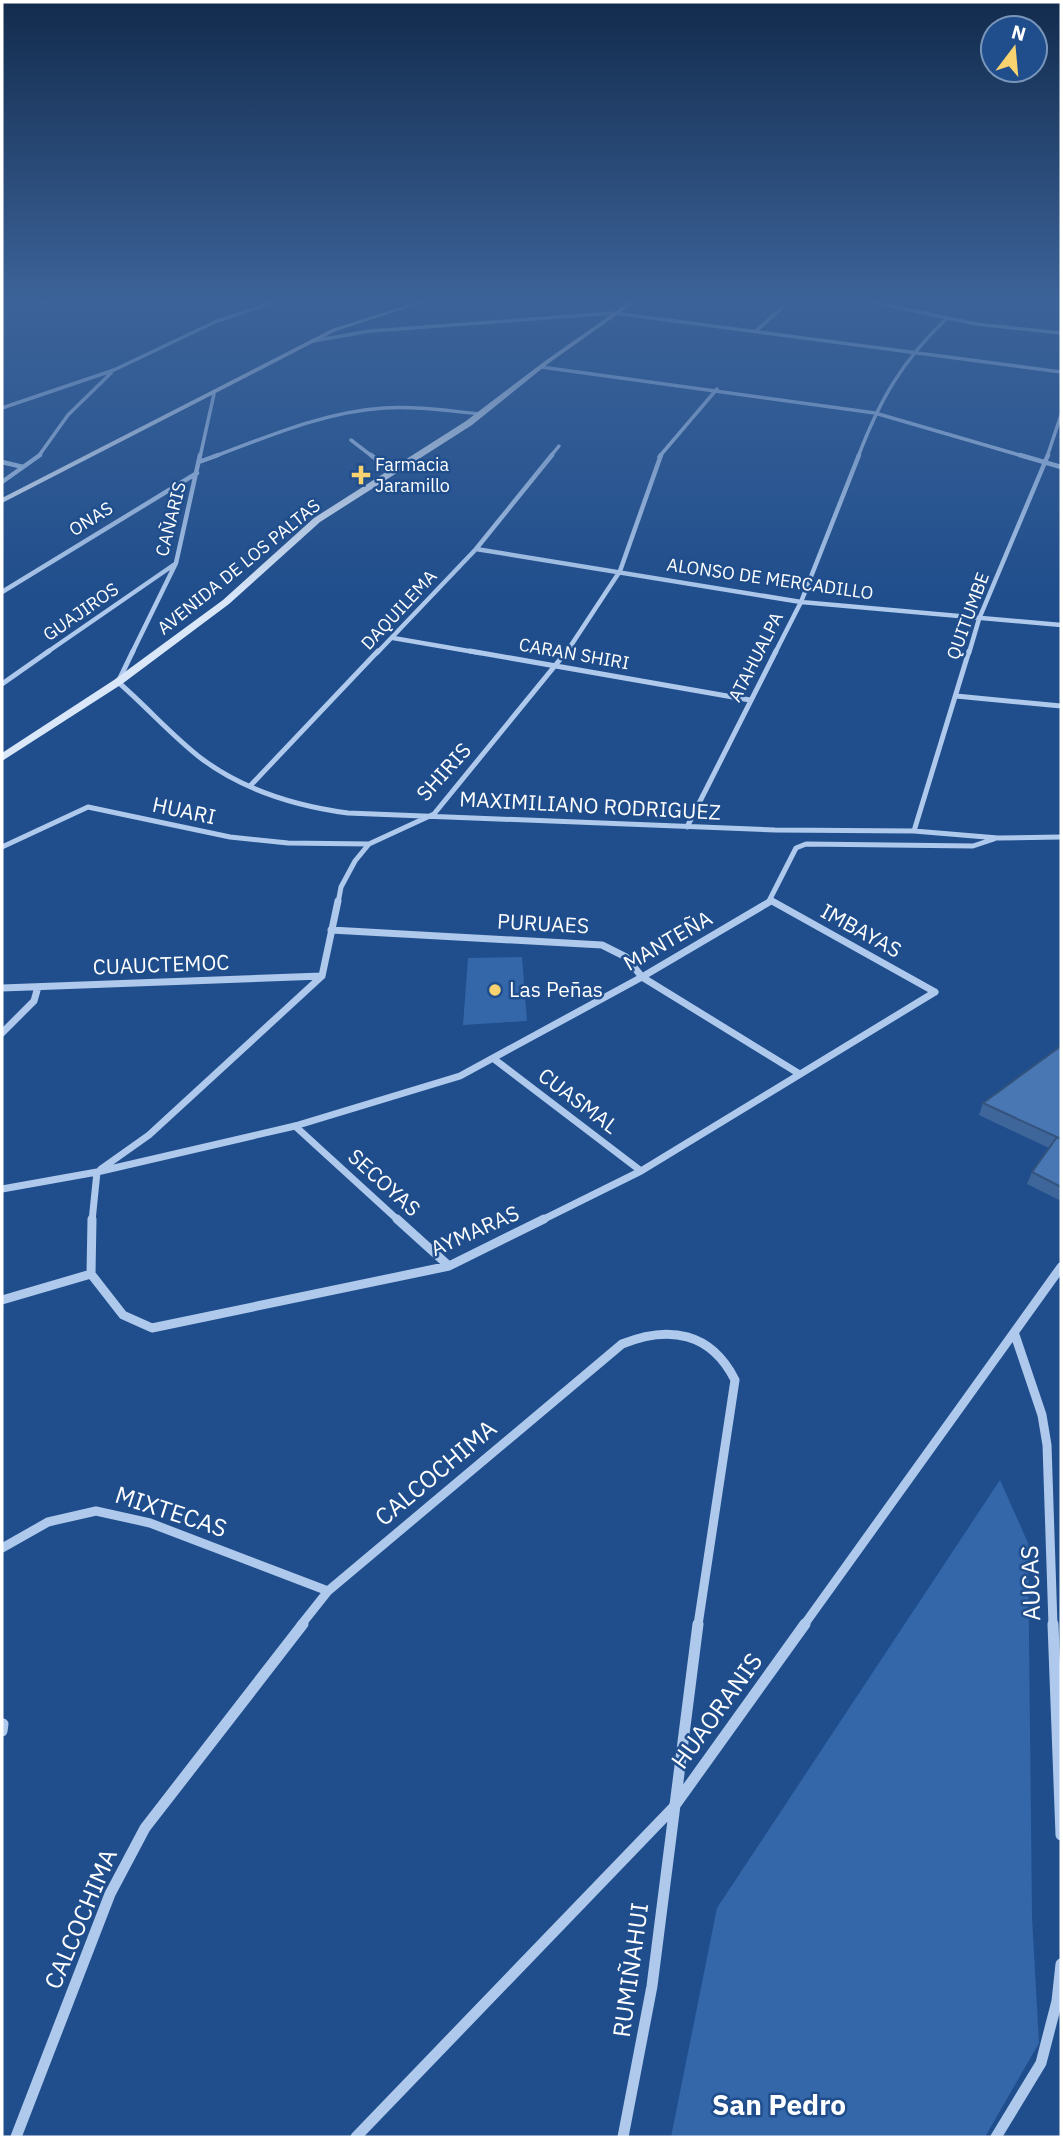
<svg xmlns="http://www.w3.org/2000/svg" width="1063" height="2139" font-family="'IBM Plex Sans',sans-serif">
<rect width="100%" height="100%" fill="#204e8c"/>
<!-- green -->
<path fill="#3467a9" d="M522,957L527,1021L463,1025L468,958Z
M1000,1480L1028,1543L1032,1917L1039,2043L985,2137H671L717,1908Z"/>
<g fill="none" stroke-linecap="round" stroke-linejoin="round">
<!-- stream -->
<path stroke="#a1c3ed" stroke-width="4.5" d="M39,302H45"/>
<!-- street-far5 -->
<path stroke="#aec9ec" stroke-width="3.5" d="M872,302L976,324L1061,333
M756,331L788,302
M313,341L370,331L614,313L1061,372
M541,367L875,413L1026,457
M2,408L114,370L217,321L275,302
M351,440L373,457
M38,457L68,415L111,373
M200,457L214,394
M213,457C269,436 324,412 384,408C416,406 449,411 481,414
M550,457L559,446
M659,457L717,389
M858,457C880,399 902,361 947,318
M1047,457L1061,415"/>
<!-- street-far4 -->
<path stroke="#aec9ec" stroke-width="4.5" d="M371,455L393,472
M1020,455L1061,467
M2,462L23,467
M199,462L218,455
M2,482L40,455
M476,549L801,602L1061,625
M2,592L197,473
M393,638L480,653
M46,653L175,564
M132,653L176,563L200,455
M377,653L476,549L552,455
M566,653L620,571L661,455
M775,653L801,602L859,455
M969,653L979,619L1048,455"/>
<!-- street-far3 -->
<path stroke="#aec9ec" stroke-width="5" d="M133,651L118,682C147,707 172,736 202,759C245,791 296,806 348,813L775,830L914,831L998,838L1061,837
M470,651L750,700
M2,684L49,651
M956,696L1061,706
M250,786L378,651
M687,827L776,651
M914,831L969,651
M2,847L88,807L230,837L288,843L369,844
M771,901L775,903
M338,903L341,887L355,861L369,844L434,814L567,651
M768,903L796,848L806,844L973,846L994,839"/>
<!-- street-far2 -->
<path stroke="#aec9ec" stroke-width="7" d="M772,901L935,992
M331,930L602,945L626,957L642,977L798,1073
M2,988L322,976
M2,1033L34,1001L38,987
M494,1059L641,1171
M295,1126L399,1221
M101,1169L149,1135L322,976L338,901
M2,1189L97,1172L295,1126L460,1076L642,977L771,901
M92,1221L97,1172
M540,1221L641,1171L935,992"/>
<!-- street-far1 -->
<path stroke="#aec9ec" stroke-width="9" d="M397,1219L449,1266
M91,1274L92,1219
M2,1300L91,1274L123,1315L152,1328L449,1266L544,1219
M1015,1335L1042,1415L1047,1445L1053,1625
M2,1548L48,1522L96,1511L150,1523L328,1591
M301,1625L328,1591L622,1344C669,1325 711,1332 735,1380L698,1625
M804,1625L1061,1267"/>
<!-- street -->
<path stroke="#aec9ec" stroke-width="11" d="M1053,1624L1061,1835
M2,1731L3,1724
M16,2137L110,1894L145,1828L303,1624
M356,2137L673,1808L805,1624
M623,2137L652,1986L698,1624
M996,2137L1041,2063L1057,2001L1061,1964"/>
<!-- secondary -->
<path fill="#d9e7f9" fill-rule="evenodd" d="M417,302H425L336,331L2,503V498L332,329Z
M629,302H635L549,363L472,425L320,522L229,604L122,684L2,761V753L114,680L223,600L314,518L466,421L545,361Z"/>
</g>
<!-- wall -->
<path fill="#3f669a" d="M1061,1046V1201L1027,1184L1032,1172L1049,1148L979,1115L983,1103Z"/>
<!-- building -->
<path fill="#4977b3" stroke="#33537d" stroke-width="2" d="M1061,1046V1139L983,1103Z
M1057,1137L1061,1139V1187L1032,1172Z"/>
<!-- sky -->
<linearGradient id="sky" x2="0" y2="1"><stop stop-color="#122b4d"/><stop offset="0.5" stop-color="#3c6399"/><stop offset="1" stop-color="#3c6399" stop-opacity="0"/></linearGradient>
<rect width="1063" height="601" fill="url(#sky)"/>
<!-- markers -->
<g fill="#f9d36f" stroke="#204e8c" stroke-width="2.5">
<path d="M357.5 464.5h7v7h7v7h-7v7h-7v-7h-7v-7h7z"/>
<circle cx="495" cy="990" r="7"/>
</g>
<g text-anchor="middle" stroke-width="5" stroke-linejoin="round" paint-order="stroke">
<!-- far-poi labels -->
<g font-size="18" fill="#fff" stroke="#204e8c" text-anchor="start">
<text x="375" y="471">Farmacia<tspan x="375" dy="21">Jaramillo</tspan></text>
</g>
<!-- far-street labels -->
<g font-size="18" fill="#fff" stroke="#204e8c">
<text transform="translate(91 519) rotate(-32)" y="6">ONAS</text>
<text transform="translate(171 519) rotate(-76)" y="6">CAÑARIS</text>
<text transform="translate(239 567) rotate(-39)" y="6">AVENIDA DE LOS PALTAS</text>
<text transform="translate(770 579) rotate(8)" y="6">ALONSO DE MERCADILLO</text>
<text transform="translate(399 610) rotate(-47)" y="6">DAQUILEMA</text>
<text transform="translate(81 612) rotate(-35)" y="6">GUAJIROS</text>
<text transform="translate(968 616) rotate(-70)" y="6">QUITUMBE</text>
<text transform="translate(574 654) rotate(10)" y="6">CARAN SHIRI</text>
<text transform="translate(756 657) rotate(-63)" y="6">ATAHUALPA</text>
</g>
<!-- street labels -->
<g font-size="21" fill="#fff" stroke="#204e8c">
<text transform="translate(444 772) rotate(-48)" y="7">SHIRIS</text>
<text transform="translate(590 806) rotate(3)" y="7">MAXIMILIANO RODRIGUEZ</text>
<text transform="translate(184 811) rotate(12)" y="7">HUARI</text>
<text transform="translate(543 924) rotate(3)" y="7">PURUAES</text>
<text transform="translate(861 931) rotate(29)" y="7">IMBAYAS</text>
<text transform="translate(668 941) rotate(-30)" y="7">MANTEÑA</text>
<text transform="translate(161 965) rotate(-2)" y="7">CUAUCTEMOC</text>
<text transform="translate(578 1101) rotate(37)" y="7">CUASMAL</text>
<text transform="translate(384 1183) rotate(42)" y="7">SECOYAS</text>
<text transform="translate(475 1231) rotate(-24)" y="7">AYMARAS</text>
</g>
<!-- poi labels -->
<g font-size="21" fill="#fff" stroke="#204e8c" text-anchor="start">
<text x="509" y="997">Las Peñas</text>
</g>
<!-- near-street labels -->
<g font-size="24" fill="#fff" stroke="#204e8c">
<text transform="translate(436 1473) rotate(-40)" y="8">CALCOCHIMA</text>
<text transform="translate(171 1512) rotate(18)" y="8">MIXTECAS</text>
<text transform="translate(1031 1583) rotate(-92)" y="8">AUCAS</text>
<text transform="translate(717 1711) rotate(-54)" y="8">HUAORANIS</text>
<text transform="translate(81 1919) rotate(-67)" y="8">CALCOCHIMA</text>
<text transform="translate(631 1970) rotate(-82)" y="8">RUMIÑAHUI</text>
</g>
<!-- near-quarter labels -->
<g font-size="28" font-weight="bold" fill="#fff" stroke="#204e8c">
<text x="779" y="2115">San Pedro</text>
</g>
</g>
<!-- border -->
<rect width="1063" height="2139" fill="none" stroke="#ffffff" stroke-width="7"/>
<!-- north arrow -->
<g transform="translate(1014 49) rotate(16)"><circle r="33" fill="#204e8c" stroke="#7995ba" stroke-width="2"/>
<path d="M0-5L12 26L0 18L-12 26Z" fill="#f9d36f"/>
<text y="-10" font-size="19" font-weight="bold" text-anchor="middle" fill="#ffffff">N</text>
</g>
</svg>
